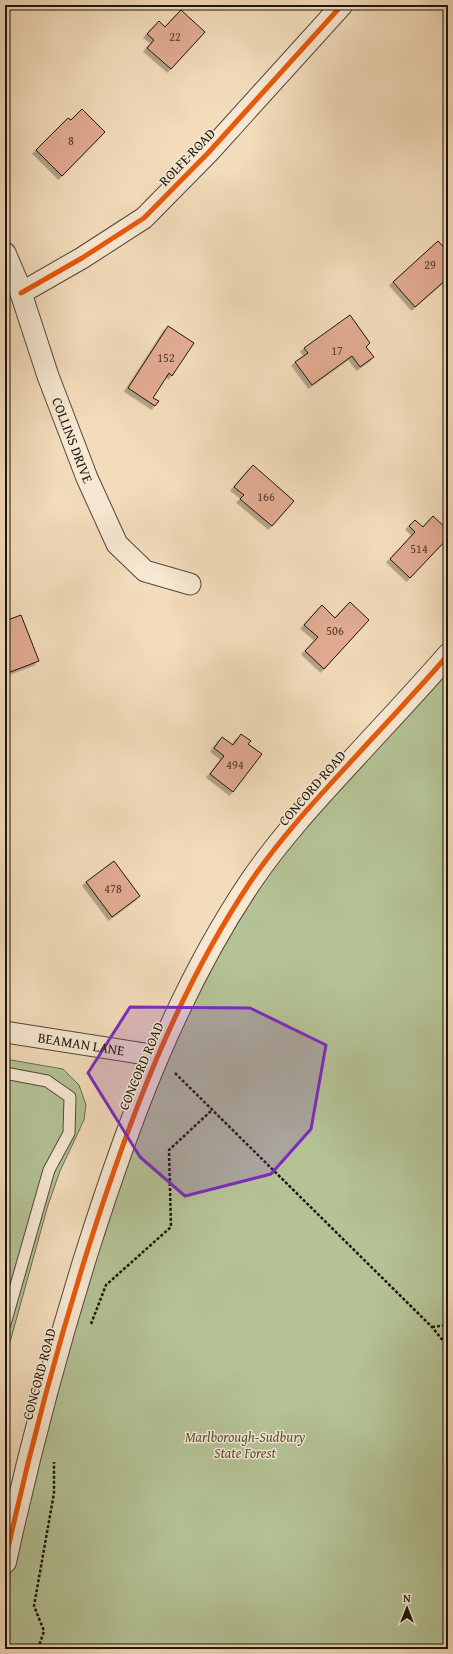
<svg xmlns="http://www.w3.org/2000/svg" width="453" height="1654" font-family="'Gentium Book Plus',serif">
<defs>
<filter id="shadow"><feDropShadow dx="-3.5" dy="3.5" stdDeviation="0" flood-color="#0004"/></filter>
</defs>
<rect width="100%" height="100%" fill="#f3dcbb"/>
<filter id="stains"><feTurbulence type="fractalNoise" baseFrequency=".005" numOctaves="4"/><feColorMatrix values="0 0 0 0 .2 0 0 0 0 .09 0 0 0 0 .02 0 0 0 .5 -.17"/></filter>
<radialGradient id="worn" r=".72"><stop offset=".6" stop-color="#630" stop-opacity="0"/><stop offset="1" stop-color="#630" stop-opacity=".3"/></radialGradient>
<!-- green -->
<path fill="#b4c295" stroke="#686c50" d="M448,658V1649H5L11,1560L18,1512L124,1163L188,1011L254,887Z
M5,1059L63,1069L79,1085L86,1105L84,1120L60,1171L48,1205L5,1360Z"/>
<!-- building -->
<path fill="#e2ab92" stroke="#1c150c" filter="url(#shadow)" d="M181,10L205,32L171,69L147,48L154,40L147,34L159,21L165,27Z
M82,109L105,132L62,176L36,150L68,118L71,120Z
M438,241L448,252V278L415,307L393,282Z
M350,315L370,343L366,347L374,357L360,367L352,356L312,385L295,362L308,353L304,348Z
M168,326L194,343L172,376L169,373L153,398L159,401L155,406L128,388Z
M253,465L294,501L272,526L240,499L244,495L234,487Z
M433,516L448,530V538L410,578L390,559L415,532L409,526L415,520L423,527Z
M350,602L369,620L324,669L305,651L318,637L304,625L322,605L335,618Z
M21,615L39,661L5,674V660H7L5,653V621Z
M241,734L251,741L248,744L262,754L233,792L210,774L224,756L214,748L222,737L233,745Z
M114,861L140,896L112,917L86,882Z
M5,914H9L7,943L5,942Z"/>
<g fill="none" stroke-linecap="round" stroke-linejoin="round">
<defs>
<path id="service" d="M5,1073L47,1081L70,1097L69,1133L49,1170L5,1324"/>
<g id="minor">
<path id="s1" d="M5,253L17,281L48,376L87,478L117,544L145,571L190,584"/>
<path d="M21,293L82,258L144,218L208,153L342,5"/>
<path id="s2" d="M5,1032L158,1056"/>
</g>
<path id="tertiary" d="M5,1562C28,1457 55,1354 87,1252C128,1123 175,994 251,881C285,831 328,787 368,743C395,714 422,685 448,655"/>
</defs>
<!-- service casing -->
<use href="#service" stroke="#524738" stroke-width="13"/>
<!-- minor casing -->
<use href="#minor" stroke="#524738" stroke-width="23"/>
<!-- tertiary casing -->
<use href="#tertiary" stroke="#524738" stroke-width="24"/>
<!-- path -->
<path stroke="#1c150c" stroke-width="2.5" stroke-dasharray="3 2" stroke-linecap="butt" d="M175,1073L432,1327L448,1347
M91,1324L106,1285L171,1227L169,1150L212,1110
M432,1327L448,1325
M38,1649L44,1631L34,1606L54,1493V1462"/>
<!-- service -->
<use href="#service" stroke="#f7e8d3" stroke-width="11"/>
<!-- minor -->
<use href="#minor" stroke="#f7e8d3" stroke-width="21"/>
<!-- tertiary -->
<use href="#tertiary" stroke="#f7e8d3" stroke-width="22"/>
<defs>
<path id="cycleway" d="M21,293L82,258L144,218L208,153L342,5
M5,1562C28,1457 55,1354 87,1252C128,1123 175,994 251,881C285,831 328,787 368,743C395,714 422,685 448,655"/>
</defs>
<!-- cycleway casing -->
<use href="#cycleway" stroke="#f7e8d3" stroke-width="8"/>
<!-- cycleway -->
<use href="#cycleway" stroke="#e8590c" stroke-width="5"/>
</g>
<!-- marked area -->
<path fill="#7b2cbf" fill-opacity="0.2" stroke="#7b2cbf" stroke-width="3" stroke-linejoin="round" d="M130,1007L250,1008L326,1045L311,1129L271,1174L185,1196L140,1157L88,1073Z"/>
<g text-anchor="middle" stroke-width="3" stroke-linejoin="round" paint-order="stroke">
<!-- number labels -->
<g font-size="12" fill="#4e3a2e">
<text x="175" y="41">22</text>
<text x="71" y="145">8</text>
<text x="430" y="269">29</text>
<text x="337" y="355">17</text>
<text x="166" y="362">152</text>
<text x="266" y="501">166</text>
<text x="419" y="553">514</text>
<text x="335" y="635">506</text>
<text x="235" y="769">494</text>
<text x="113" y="893">478</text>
</g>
<!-- street labels -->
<g font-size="14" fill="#1c150c" stroke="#f7e8d3">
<text transform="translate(187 157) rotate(-46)" y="5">ROLFE ROAD</text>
<text dy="5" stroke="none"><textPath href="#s1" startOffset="199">COLLINS DRIVE</textPath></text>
<text transform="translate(312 788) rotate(-49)" y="5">CONCORD ROAD</text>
<text dy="5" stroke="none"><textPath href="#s2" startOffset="77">BEAMAN LANE</textPath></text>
<text transform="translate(141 1066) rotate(-67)" y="5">CONCORD ROAD</text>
<text transform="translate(39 1374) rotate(-75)" y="5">CONCORD ROAD</text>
</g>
<!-- park labels -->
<g font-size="14" font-style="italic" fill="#51523c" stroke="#f7e8d3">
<text x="245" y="1442">Marlborough-Sudbury<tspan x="245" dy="16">State Forest</tspan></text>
</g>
</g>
<!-- margin -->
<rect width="453" height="1654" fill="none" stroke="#f3dcbb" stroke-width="20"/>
<rect x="6" y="6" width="441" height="1642" fill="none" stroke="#1c150c" stroke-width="2"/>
<rect x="10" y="10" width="433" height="1634" fill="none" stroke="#1c150c"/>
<!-- north arrow -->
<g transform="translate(407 1608)" stroke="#f7e8d3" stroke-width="3" paint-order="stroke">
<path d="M0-3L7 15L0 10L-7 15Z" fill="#1c150c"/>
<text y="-6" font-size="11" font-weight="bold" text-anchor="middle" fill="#1c150c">N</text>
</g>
<rect width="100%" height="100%" filter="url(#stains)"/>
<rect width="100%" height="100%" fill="url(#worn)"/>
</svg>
